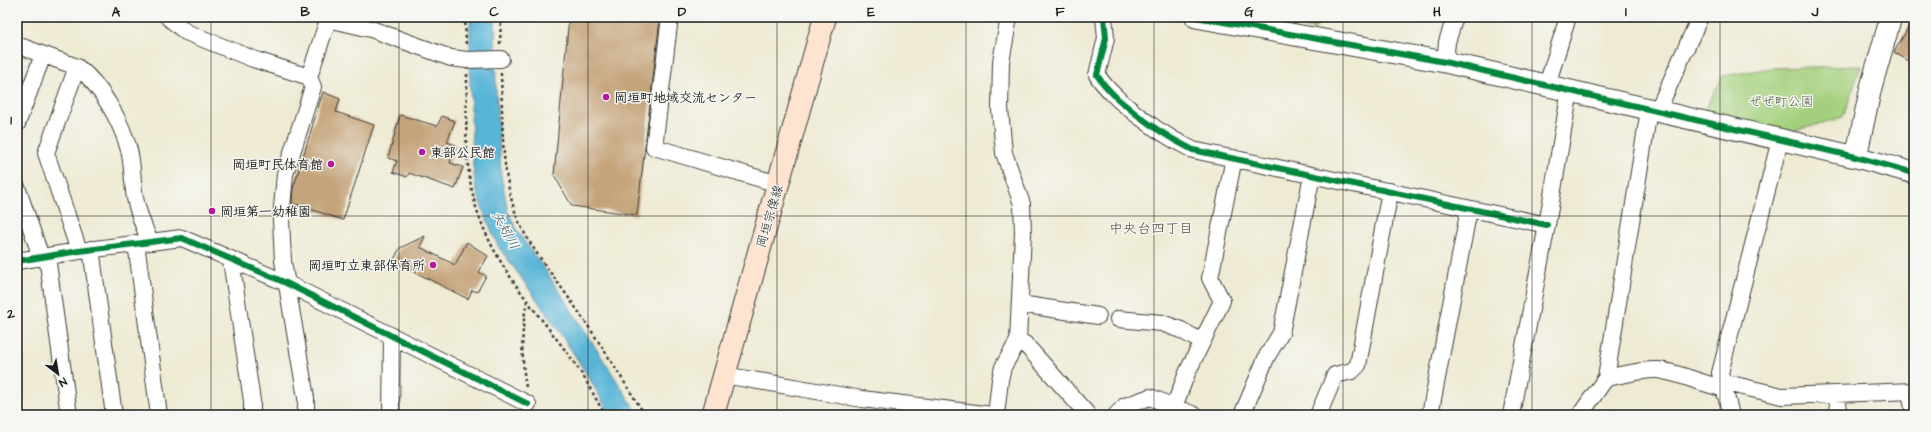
<svg xmlns="http://www.w3.org/2000/svg" width="1931" height="432" font-family="'Architects Daughter','Klee One',sans-serif">
<rect width="100%" height="100%" fill="#f6f6f2"/>
<filter id="ink" filterUnits="userSpaceOnUse"><feTurbulence type="fractalNoise" baseFrequency=".025" numOctaves="2"/><feDisplacementMap in="SourceGraphic" scale="8" xChannelSelector="R" yChannelSelector="G"/><feConvolveMatrix kernelMatrix="1 2 1 2 8 2 1 2 1" color-interpolation-filters="sRGB"/></filter>
<filter id="wash" filterUnits="userSpaceOnUse"><feTurbulence type="fractalNoise" baseFrequency=".012" numOctaves="4" result="noise"/><feDisplacementMap in="SourceGraphic" scale="16" xChannelSelector="R" yChannelSelector="G"/><feGaussianBlur stdDeviation="0.9" result="paint"/><feColorMatrix in="noise" values="0 0 0 0 0 0 0 0 0 0 0 0 0 0 0 0 0 1.4 0 .05"/><feComposite in="paint" operator="in"/></filter>
<g filter="url(#wash)">
<rect width="100%" height="100%" fill="#eeead3"/>
<!-- green -->
<path fill="#a4d07d" stroke="#60764c" d="M1861,66L1843,117L1781,135L1700,118L1723,76L1771,68Z"/>
<!-- forest -->
<path fill="#83b26c" stroke="#506744" d="M1223,17H1325L1315,29Z"/>
<!-- water -->
<path fill="#59b5d7" stroke="#3a687a" d="M470,17H495L496,87L501,174L508,212L518,232L550,277L639,415H610C578,355 538,301 498,246L484,213L476,190L473,166L470,85Z"/>
<g id="blocks">
<!-- building -->
<path fill="#c5a47b" d="M569,17L660,18L637,215L572,206L554,175Z
M1914,18V64L1894,52Z
M323,92L340,99L336,112L374,125L343,220L292,203L293,189Z
M400,115L437,126L442,116L455,121L447,142L456,145L450,163L463,167L455,189L409,173L407,177L393,172L397,161L388,158Z
M425,236L420,247L455,265L467,242L488,256L479,272L486,276L477,292L472,290L468,299L393,261L400,248Z"/>
</g>
</g>
<g filter="url(#ink)">
<use href="#blocks" fill-opacity="0" stroke="#3c3b37" stroke-width="1"/>
<g fill="none" stroke-linecap="round" stroke-linejoin="round">
<defs>
<path id="minor" d="M168,17L186,32L253,59L309,77
M670,17L654,147L778,184
M1104,17L1106,38L1097,75C1103,85 1111,92 1119,100C1143,121 1164,136 1193,150L1547,225
M328,19L371,29L451,58L467,60L501,59
M17,45L77,67C100,83 122,123 129,150C133,165 132,182 135,198C138,214 144,227 150,242
M1445,62L1447,42L1455,17
M77,67L46,153L79,251
M1547,85L1568,17
M1657,112L1700,17
M17,124L43,55
M17,187L41,257
M136,243L159,415
M91,249L114,415
M47,256L69,415
M231,260L252,401V415
M17,261L79,251L182,238L286,283L528,404
M1020,304L1098,316
M1118,319L1162,323L1181,330L1202,342
M1018,341L1025,344L1088,415
M724,375L862,399L992,415
M1606,378L1649,110
M1910,391L1914,414
M1836,394L1840,415
M1174,407L1187,373L1222,301L1210,278L1234,158
M306,415V398L283,261L281,219L285,174L313,87L309,77L329,17
M391,415L392,337
M996,415L1000,380L1003,367L1018,341L1023,233L1022,204L1004,153L1000,109L1001,62L1009,17
M1116,415L1125,406L1150,397L1194,415
M1242,415L1267,356L1281,333L1312,175
M1318,415L1335,375L1352,371L1358,365L1390,191
M1430,415L1469,209
M1511,415L1547,225L1570,90
M1580,415L1606,378C1623,375 1641,369 1658,370C1680,373 1702,384 1723,388L1731,384L1782,396L1914,391
M1731,415L1720,373L1780,140"/>
<path id="tertiary" d="M1196,17L1445,62L1856,157L1914,173
M1856,157L1871,87L1891,17"/>
<path id="secondary" d="M713,415L825,17"/>
</defs>
<!-- minor casing -->
<use href="#minor" stroke="#3c3b37" stroke-width="18"/>
<!-- tertiary casing -->
<use href="#tertiary" stroke="#3c3b37" stroke-width="23"/>
<!-- secondary casing -->
<use href="#secondary" stroke="#3c3b37" stroke-width="24"/>
<!-- path -->
<path stroke="#3c3b37" stroke-width="2.5" stroke-dasharray="3 3" stroke-linecap="butt" d="M465,17L466,45
M500,44L501,17
M501,73C503,121 500,172 517,217C526,242 555,278 571,301C597,338 621,377 645,415
M467,74C467,111 464,150 471,186C483,254 532,305 571,358C584,375 594,396 605,415
M526,387C521,357 521,331 527,301"/>
<!-- minor -->
<use href="#minor" stroke="#fff" stroke-width="16"/>
<!-- tertiary -->
<use href="#tertiary" stroke="#fff" stroke-width="21"/>
<!-- secondary -->
<use href="#secondary" stroke="#fde4d1" stroke-width="22"/>
<defs>
<path id="cycleway" d="M1104,17L1106,38L1097,75C1103,85 1111,92 1119,100C1143,121 1164,136 1193,150L1547,225
M1196,17L1445,62L1856,157L1914,173
M17,261L79,251L182,238L286,283L528,404"/>
</defs>
<!-- cycleway casing -->
<use href="#cycleway" stroke="#f6f6f2" stroke-width="8"/>
<!-- cycleway -->
<use href="#cycleway" stroke="#00873e" stroke-width="6"/>
</g>
</g>
<!-- grid -->
<path fill="none" stroke="#1c1c1c" stroke-width="1" stroke-opacity="0.55" d="M211,17V415M399,17V415M588,17V415M777,17V415M966,17V415M1154,17V415M1343,17V415M1532,17V415M1720,17V415M17,216H1914"/>
<!-- markers -->
<g fill="#b5179e" stroke="#f6f6f2" stroke-width="1.5">
<circle cx="606" cy="97" r="4"/>
<circle cx="422" cy="152" r="4"/>
<circle cx="331" cy="164" r="4"/>
<circle cx="212" cy="211" r="4"/>
<circle cx="433" cy="265" r="4"/>
</g>
<g text-anchor="middle" stroke-width="3" stroke-linejoin="round" paint-order="stroke">
<!-- poi labels -->
<g font-size="13" font-weight="bold" fill="#1c1c1c" stroke="#f6f6f2" text-anchor="start">
<text x="614" y="102">岡垣町地域交流センター</text>
<text x="430" y="157">東部公民館</text>
<text x="323" y="169" text-anchor="end">岡垣町民体育館</text>
<text x="220" y="216">岡垣第一幼稚園</text>
<text x="425" y="270" text-anchor="end">岡垣町立東部保育所</text>
</g>
<!-- park labels -->
<g font-size="13" fill="#4c5b3e" stroke="#f6f6f2">
<text x="1781" y="106">ぜぜ町公園</text>
</g>
<!-- street labels -->
<g font-size="13" fill="#1c1c1c" stroke="#f6f6f2">
<text transform="translate(769 216) rotate(-74)" y="5">岡垣宗像線</text>
</g>
<!-- neighbourhood labels -->
<g font-size="14" fill="#574c3d" stroke="#f6f6f2">
<text x="1151" y="233">中央台四丁目</text>
</g>
<!-- water labels -->
<g font-size="14" font-style="italic" fill="#345967" stroke="#f6f6f2">
<text transform="translate(506 230) rotate(61)" y="5">矢矧川</text>
</g>
</g>
<!-- margin -->
<rect width="1931" height="432" fill="none" stroke="#f6f6f2" stroke-width="44"/>
<!-- north arrow -->
<g transform="translate(58 374) rotate(149)" stroke="#f6f6f2" stroke-width="3" paint-order="stroke">
<path d="M0-3L7 15L0 10L-7 15Z" fill="#1c1c1c"/>
<text y="-6" font-size="11" font-weight="bold" text-anchor="middle" fill="#1c1c1c">N</text>
</g>
<rect x="22" y="22" width="1887" height="388" fill="none" stroke="#1c1c1c" stroke-width="1.5"/>
<g font-size="13" text-anchor="middle" font-weight="bold" fill="#1c1c1c">
<text x="116" y="16">A</text>
<text x="305" y="16">B</text>
<text x="494" y="16">C</text>
<text x="682" y="16">D</text>
<text x="871" y="16">E</text>
<text x="1060" y="16">F</text>
<text x="1249" y="16">G</text>
<text x="1437" y="16">H</text>
<text x="1626" y="16">I</text>
<text x="1815" y="16">J</text>
<text x="11" y="124">1</text>
<text x="11" y="318">2</text>
</g>
</svg>
